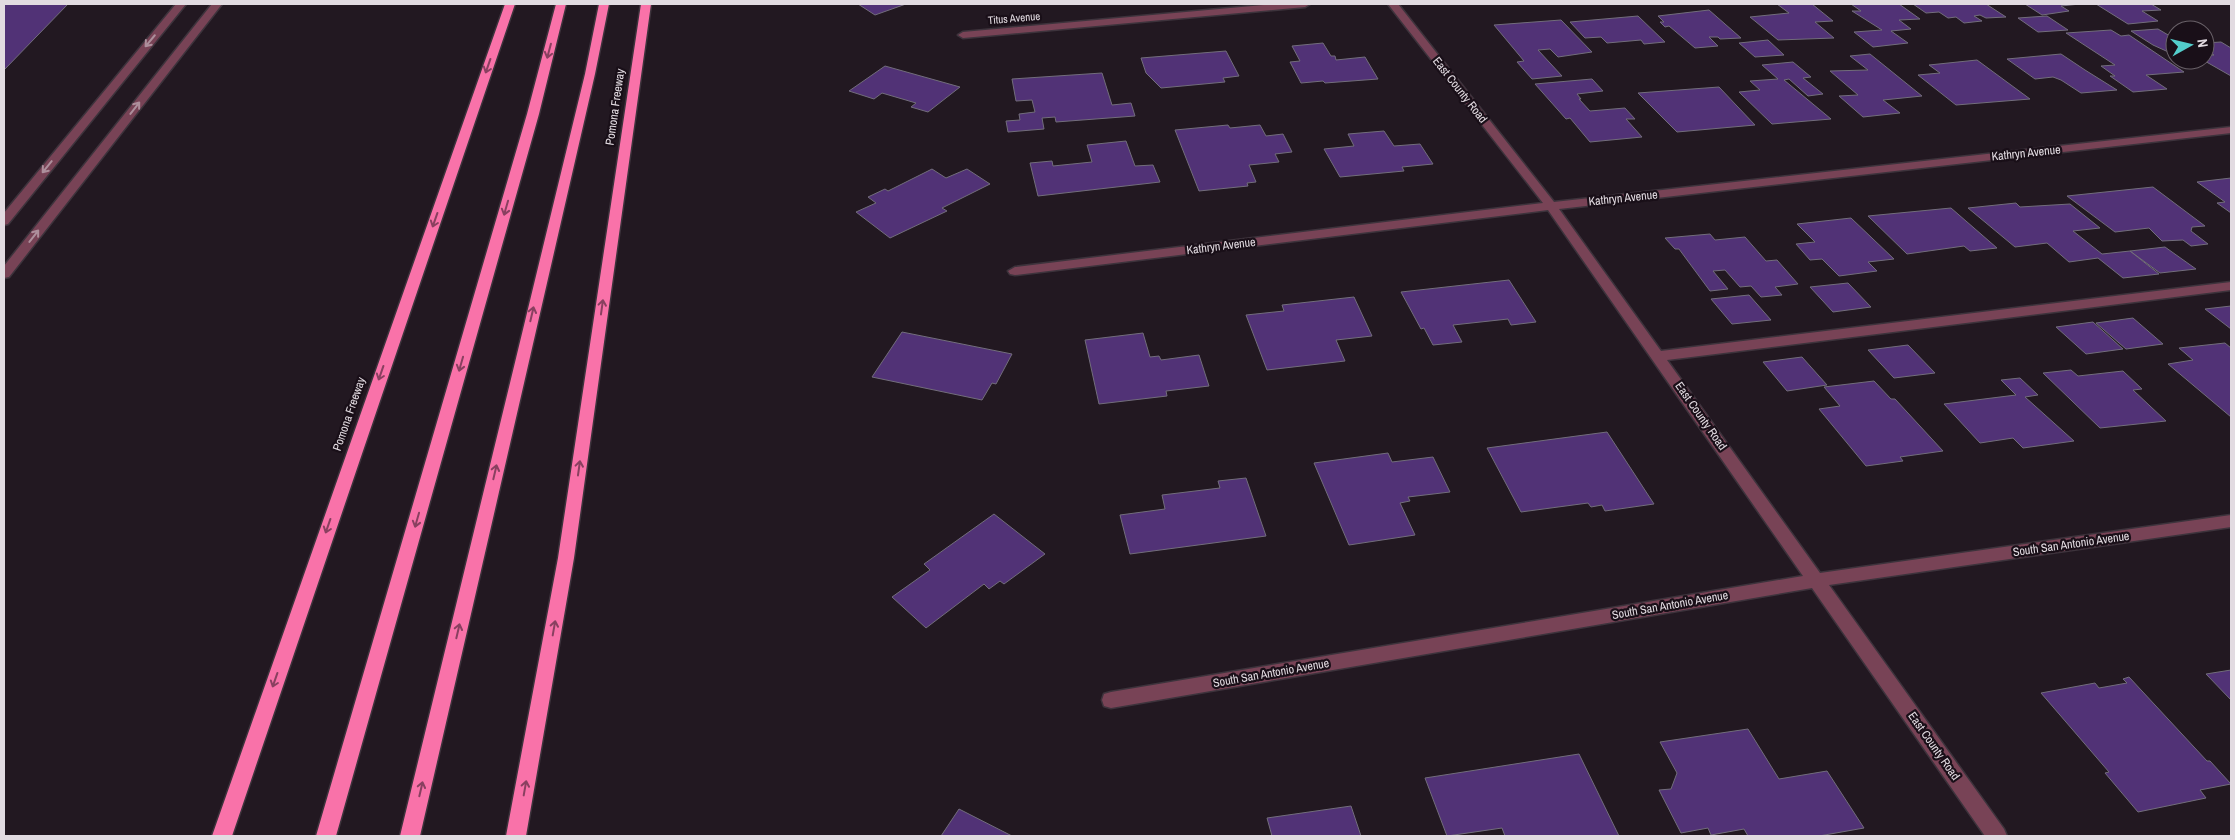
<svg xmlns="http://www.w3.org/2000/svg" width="2235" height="840" font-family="'Archivo Narrow',sans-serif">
<rect width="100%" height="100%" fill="#221821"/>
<!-- building -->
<path fill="#513276" stroke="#726d7b" d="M4,4H68L4,70Z
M858,4H906L875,15Z
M1777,4H1812L1833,21L1815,22L1834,38L1778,40L1750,17L1789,13Z
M1851,4H1899L1920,19L1899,20L1911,29L1891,31L1908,43L1873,47L1854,32L1882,30L1852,11H1861Z
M1913,4H1986L2006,17L1986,18L1980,15L1974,16L1982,21L1964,23L1956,17L1948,18L1939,12L1926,13Z
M2020,4H2080L2061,6L2069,11L2042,15L2025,4Z
M2096,4H2151L2161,10L2142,11L2158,21L2128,24Z
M1709,10L1741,38L1720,39L1718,37H1709L1718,46L1695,48L1669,26L1665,27L1660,22H1664L1658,16Z
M1638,16L1665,42L1644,44L1641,40L1607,43L1601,37L1585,38L1570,22Z
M2047,16L2068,30L2038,32L2018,18Z
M1561,20L1592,52L1558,57L1550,49L1538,50L1562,76L1532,79L1517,62L1524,61L1494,25Z
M2158,29L2175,39V55L2153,45L2131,31Z
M2111,30L2121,36L2129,35L2184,72L2146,75L2167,89L2133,92L2110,76H2115L2101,66L2115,65L2066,33Z
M1768,40L1784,55L1755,57L1739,43Z
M2221,42L2231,48V76L2203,60H2205V55H2214L2205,50V43Z
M1323,43L1331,56H1335L1336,60L1365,57L1378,79L1325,83L1323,81L1301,83L1290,62L1300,61L1292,46Z
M1226,51L1239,76L1223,78L1225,82L1161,88L1146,73L1141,58Z
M1870,54L1922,96L1883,100L1900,113L1863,117L1839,96L1858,95L1830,71L1868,70L1850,56Z
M2061,54L2085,70L2117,90L2081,93L2061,80L2053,77L2035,79L2007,59Z
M1977,60L2030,99L1956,105L1918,75L1940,73L1929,65Z
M1793,62L1811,77L1803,78L1823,94L1808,96L1789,79L1784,80L1831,119L1772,124L1739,92L1760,90L1750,81L1778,79L1762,65Z
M885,66L960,87L928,112L911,107L916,103L882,93L874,99L849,91Z
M1102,73L1112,105L1131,103L1135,116L1056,122L1055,117L1042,118L1044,129L1008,132L1006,121L1020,120L1019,114L1035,112L1032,100L1016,101L1012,79Z
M1592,79L1603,91L1577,94L1581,99H1579L1590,111L1625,108L1635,119H1626L1642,137L1590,142L1570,118L1566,119L1535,84Z
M1719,87L1755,125L1677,132L1638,93Z
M1228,125L1230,128L1260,125L1266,136L1283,134L1292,152L1275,154L1279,162L1249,165L1256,182L1247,183L1248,186L1199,191L1175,130Z
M1384,131L1394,146L1420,144L1433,164L1402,167L1404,171L1340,177L1324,149L1354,146L1348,134Z
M1126,141L1135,166L1153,165L1160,182L1038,196L1030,163L1052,161L1053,166L1092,162L1087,145Z
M932,169L946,178L967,169L990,184L942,208L947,211L890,238L856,212L876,203L868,197L885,189L888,191Z
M2231,178V213L2217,203L2225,202L2197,182Z
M2153,187L2205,226L2192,227L2191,231L2208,244L2191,246L2183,240L2162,241L2149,228L2115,232L2067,196Z
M2016,203L2020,207L2070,204L2100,228L2073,231L2102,254L2130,251L2159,274L2123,278L2098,258L2069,262L2047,243L2015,247L1968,208Z
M1951,208L1997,248L1970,251L1964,246L1907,254L1868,216Z
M1851,218L1894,259L1868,262L1877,271L1839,276L1822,259L1810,260L1796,244L1815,242L1797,224Z
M1710,234L1715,240L1745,237L1766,261L1777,260L1798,284L1775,287L1782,295L1761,297L1751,286L1740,287L1725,270L1713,271L1728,289L1710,291L1679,249H1675L1665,238Z
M2165,247L2196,269L2160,273L2130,251Z
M1509,280L1536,322L1511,325L1508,319L1453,325L1462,342L1433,345L1424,328L1421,329L1401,292Z
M1848,283L1871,307L1833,312L1810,287Z
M1749,295L1771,320L1732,324L1711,299Z
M1354,297L1372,336L1336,340L1345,361L1267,370L1246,315L1284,311L1282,305Z
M2231,306V329L2205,309Z
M2133,318L2163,344L2126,349L2096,323Z
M2093,322L2123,349L2086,354L2056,327Z
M902,332L1012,354L996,384L992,383L982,400L872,377Z
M1143,333L1150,357L1159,356L1161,360L1199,355L1209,386L1166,391L1167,396L1099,404L1085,340Z
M2225,343L2231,348V417L2168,364L2193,360L2179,348Z
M1908,345L1935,373L1894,378L1868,350Z
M1802,357L1827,385L1787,391L1763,362Z
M2071,370L2078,376L2123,371L2142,389L2133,390L2166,421L2100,428L2043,373Z
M2020,378L2038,395L2025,397L2074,441L2023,448L2013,438L1980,443L1944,404L2016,395L2001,380Z
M1874,381L1891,399H1895L1943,451L1900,457L1903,461L1866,466L1819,409L1840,406L1824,387Z
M1607,432L1654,504L1605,511L1602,505L1591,507L1588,503L1521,512L1487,448Z
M1388,453L1392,462L1433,457L1450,492L1408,497L1410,501L1400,503L1415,535L1349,545L1314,463Z
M1246,478L1266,536L1130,554L1120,515L1165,509L1162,495L1220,488L1218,481Z
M994,514L1045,554L1004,584L1000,581L989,589L984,584L926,628L892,597L930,570L924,564Z
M2231,670V700L2206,674Z
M2129,677L2207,761H2210L2231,784L2200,790L2206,798L2138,812L2105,773L2109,772L2041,693L2095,683L2099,688L2127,683L2123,679Z
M1748,729L1779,779L1827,771L1864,828L1819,836H1748L1744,829L1711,835L1708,828L1681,833L1659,790L1671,789L1677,773L1660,742Z
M1579,754L1619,836H1505L1502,828L1447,836L1425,778Z
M1351,806L1361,836H1272L1267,818Z
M959,809L1012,836H941Z"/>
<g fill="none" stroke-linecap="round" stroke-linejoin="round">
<defs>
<path id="minor" d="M176,4H186L8,224L4,225V213Z
M212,4H222L9,277L4,278V266Z
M1275,4H1310L1305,7L963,38L958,35L963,32Z
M1388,4H1398L1554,202L2231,127V133L1559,209L1661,351L2231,282V290L1667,360L1820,573L2231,515V527L1829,585L2004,829L2007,836H1985L1812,588L1111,708L1104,706L1102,700L1104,694L1111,692L1803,576L1548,210L1015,275L1010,274L1008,271L1015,267L1543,203Z"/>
<path id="highway" d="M505,4H515L232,836H212Z
M556,4H566L539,114L336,836H316L527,114Z
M599,4H609L595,74L420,836H400L585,74Z
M641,4H651L574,558L526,836H506L558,558Z"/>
</defs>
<!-- minor casing -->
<use href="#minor" stroke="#3d333c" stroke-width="3"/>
<!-- highway casing -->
<use href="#highway" stroke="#3d333c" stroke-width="3"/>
<!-- minor -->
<use href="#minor" fill="#784356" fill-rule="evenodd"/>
<!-- highway -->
<use href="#highway" fill="#f972a9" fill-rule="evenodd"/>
</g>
<!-- one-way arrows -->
<defs><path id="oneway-shaft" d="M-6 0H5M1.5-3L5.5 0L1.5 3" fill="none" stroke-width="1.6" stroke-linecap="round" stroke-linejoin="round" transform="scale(1.25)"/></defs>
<g stroke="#ad8f9c">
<use href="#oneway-shaft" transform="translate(150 41) rotate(130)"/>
<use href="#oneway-shaft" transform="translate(135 108) rotate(-52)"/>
<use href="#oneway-shaft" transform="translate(47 167) rotate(129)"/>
<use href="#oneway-shaft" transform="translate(34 236) rotate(-52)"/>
</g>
<g stroke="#894060">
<use href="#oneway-shaft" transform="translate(549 51) rotate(105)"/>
<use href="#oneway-shaft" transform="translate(488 66) rotate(109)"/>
<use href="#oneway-shaft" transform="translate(506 208) rotate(106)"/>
<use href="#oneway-shaft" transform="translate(435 220) rotate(109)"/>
<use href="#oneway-shaft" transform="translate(602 307) rotate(-82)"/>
<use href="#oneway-shaft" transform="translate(532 314) rotate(-77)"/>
<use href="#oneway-shaft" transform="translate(461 364) rotate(106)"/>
<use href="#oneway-shaft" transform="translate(381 373) rotate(109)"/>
<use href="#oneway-shaft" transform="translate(579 468) rotate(-82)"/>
<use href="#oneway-shaft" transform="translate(495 472) rotate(-77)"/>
<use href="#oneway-shaft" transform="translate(417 520) rotate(106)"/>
<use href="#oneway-shaft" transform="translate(328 526) rotate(109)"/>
<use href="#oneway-shaft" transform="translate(554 628) rotate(-80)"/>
<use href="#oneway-shaft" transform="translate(458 631) rotate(-77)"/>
<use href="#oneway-shaft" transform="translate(275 680) rotate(109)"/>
<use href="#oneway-shaft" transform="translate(525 788) rotate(-80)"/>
<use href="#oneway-shaft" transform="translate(421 789) rotate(-77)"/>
</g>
<g text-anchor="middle" stroke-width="4.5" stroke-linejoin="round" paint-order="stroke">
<!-- far-street labels -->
<g font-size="11" fill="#e2dbe1" stroke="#190f18">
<text transform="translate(1014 18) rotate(-5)" y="4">Titus Avenue</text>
</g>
<!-- street labels -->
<g font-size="12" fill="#e2dbe1" stroke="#190f18">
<text transform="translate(1460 90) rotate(52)" y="4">East County Road</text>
<text transform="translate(615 107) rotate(-82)" y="4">Pomona Freeway</text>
<text transform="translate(2026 153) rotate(-6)" y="4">Kathryn Avenue</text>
<text transform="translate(1623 198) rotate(-6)" y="4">Kathryn Avenue</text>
<text transform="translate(1221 246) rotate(-7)" y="4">Kathryn Avenue</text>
<text transform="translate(349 414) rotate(-71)" y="4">Pomona Freeway</text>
<text transform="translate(1701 416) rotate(55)" y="4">East County Road</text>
<text transform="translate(2071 544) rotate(-8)" y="4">South San Antonio Avenue</text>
<text transform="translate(1670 605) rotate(-10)" y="4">South San Antonio Avenue</text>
<text transform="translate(1271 673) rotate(-10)" y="4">South San Antonio Avenue</text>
<text transform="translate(1934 746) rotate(55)" y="4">East County Road</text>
</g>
</g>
<!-- border -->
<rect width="2235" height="840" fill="none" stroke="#e2dbe1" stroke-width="10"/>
<!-- north arrow -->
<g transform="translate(2190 45) rotate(82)"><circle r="24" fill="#190f18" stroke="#696168"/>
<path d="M0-4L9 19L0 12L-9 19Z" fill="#53cdcb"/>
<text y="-8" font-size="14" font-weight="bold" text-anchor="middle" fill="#e2dbe1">N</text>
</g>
</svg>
